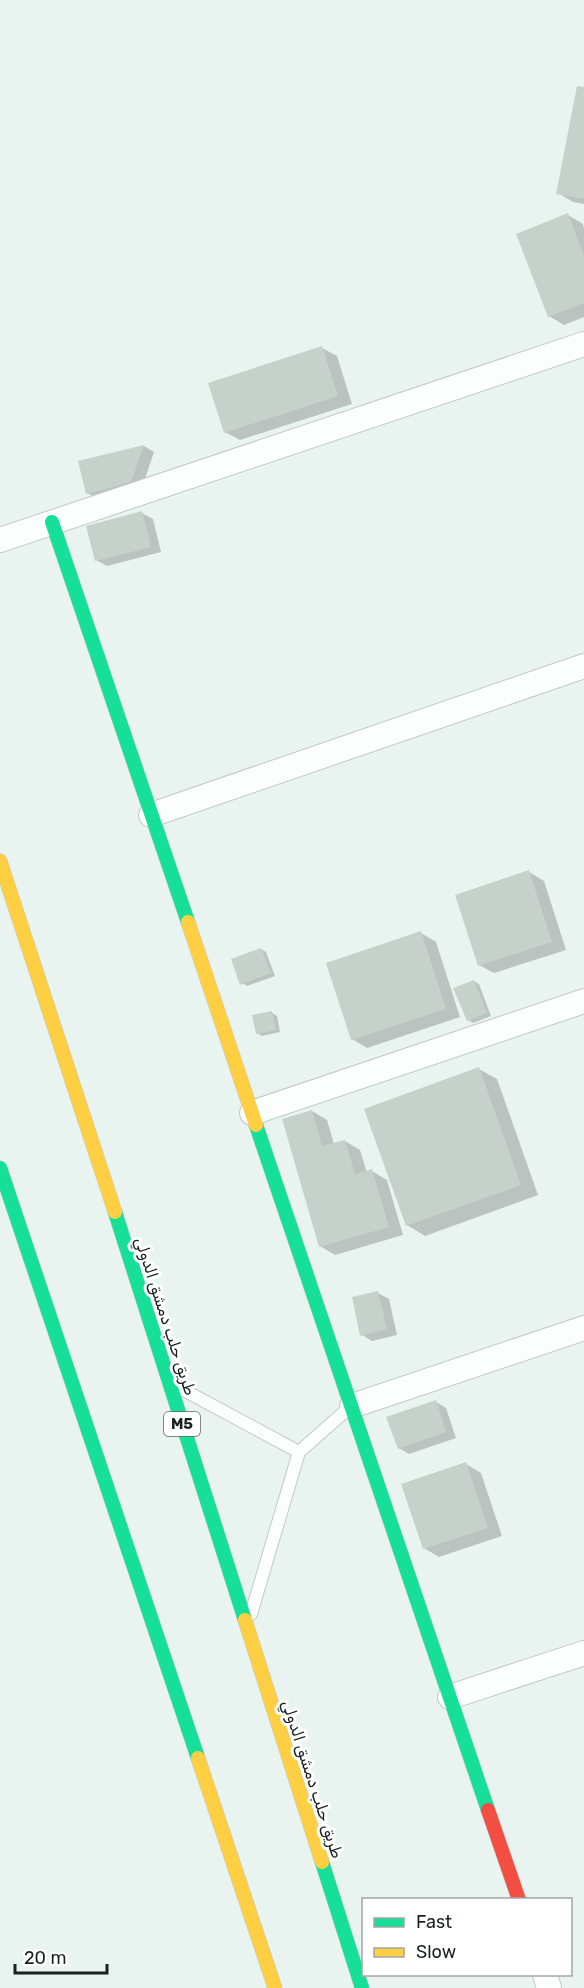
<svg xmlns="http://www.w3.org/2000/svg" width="584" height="1988" font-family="Rubik,'Noto Sans Arabic',sans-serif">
<rect width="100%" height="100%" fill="#e9f4f1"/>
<!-- shadow -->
<path fill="#0003" d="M584,89V204L573,202L558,193Z
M568,215L583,224L584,228V317L564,325L549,316Z
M322,348L337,356L352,404L240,440L225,432Z
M144,446L154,452L142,488L98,499L87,493Z
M142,513L153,519L161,552L107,566L96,560Z
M529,872L544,881L566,950L494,973L479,965Z
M421,933L436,942L460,1017L367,1048L352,1039Z
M261,949L266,952L275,976L247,986L242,983Z
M474,981L479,984L491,1016L473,1023L468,1020Z
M272,1013L277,1016L280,1032L262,1036L257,1033Z
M479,1069L497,1079L538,1195L425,1236L407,1225Z
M312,1111L327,1120L334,1144L345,1141L360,1150L367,1173L372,1171L387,1180L403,1235L335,1255L320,1246Z
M378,1293L389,1299L397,1335L372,1341L362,1335Z
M436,1402L446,1408L456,1438L409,1454L399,1448Z
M466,1464L481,1473L502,1536L439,1557L424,1548Z"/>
<!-- building -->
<path fill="#c6d1cc" d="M577,86L584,87V199L556,194Z
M568,213L584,256V303L548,317L516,234Z
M322,346L338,396L224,433L208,383Z
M144,445L131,482L86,494L78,461Z
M142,511L151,547L95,561L86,526Z
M529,870L552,942L478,966L455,895Z
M421,931L446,1009L351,1040L326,963Z
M261,948L271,973L240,985L231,959Z
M474,980L487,1013L467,1021L453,988Z
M272,1011L276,1030L256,1034L252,1015Z
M479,1067L521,1185L406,1226L364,1109Z
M312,1110L322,1146L345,1140L355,1174L372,1169L389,1227L319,1247L282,1119Z
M378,1291L387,1329L360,1336L352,1297Z
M436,1400L446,1432L398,1449L386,1417Z
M466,1462L488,1528L423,1549L401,1484Z"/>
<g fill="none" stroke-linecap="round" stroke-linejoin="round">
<defs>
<path id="lane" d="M178,1387L299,1452L251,1614
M299,1452L350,1407"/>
<path id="street" d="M0,540L584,344
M151,815L584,666
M252,1113L584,1001
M352,1406L584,1328
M450,1697L584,1653
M545,1974L549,1988"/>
<path id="fast" d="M52,522L188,922
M256,1125L488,1810
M0,1168L198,1758
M115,1212L245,1620
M322,1862L362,1988"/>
<path id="slow" d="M0,861L115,1212
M188,922L256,1125
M245,1620L322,1862
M198,1758L275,1988"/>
<path id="jam" d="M488,1810L519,1900"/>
</defs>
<!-- lane casing -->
<use href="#lane" stroke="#c0c9c6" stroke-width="14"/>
<!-- street casing -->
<use href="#street" stroke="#c0c9c6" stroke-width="26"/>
<!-- fast casing -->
<use href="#fast" stroke="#c0c9c6" stroke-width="15"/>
<!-- slow casing -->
<use href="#slow" stroke="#c0c9c6" stroke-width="15"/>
<!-- jam casing -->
<use href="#jam" stroke="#c0c9c6" stroke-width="15"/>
<!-- lane -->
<use href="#lane" stroke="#fcfdfd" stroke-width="12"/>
<!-- street -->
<use href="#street" stroke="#fcfdfd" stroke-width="24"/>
<!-- fast -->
<use href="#fast" stroke="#16e098" stroke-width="14"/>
<!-- slow -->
<use href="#slow" stroke="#ffcf43" stroke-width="14"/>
<!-- jam -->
<use href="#jam" stroke="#f24e42" stroke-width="14"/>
</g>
<g text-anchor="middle" stroke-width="6" stroke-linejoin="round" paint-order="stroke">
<!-- shield labels -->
<rect fill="#fff" stroke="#5e6462" stroke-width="1.5" x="164" y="1412" width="36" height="24" rx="4.5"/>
<g font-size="15" font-weight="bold" fill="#19211f">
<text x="182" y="1429">M5</text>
</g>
<!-- street labels -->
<g font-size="16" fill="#19211f" stroke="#fff">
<text transform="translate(166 1316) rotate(72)" y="6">طريق حلب دمشق الدولي</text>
<text transform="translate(313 1779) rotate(72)" y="6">طريق حلب دمشق الدولي</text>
</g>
</g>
<!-- legend -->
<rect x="362" y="1898" width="210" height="78" fill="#ffffff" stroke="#a3a6a5" stroke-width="1.5"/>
<rect x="374" y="1918" width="30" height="9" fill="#16e098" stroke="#a3a6a5" stroke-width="1.5"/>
<text x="416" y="1928" font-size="18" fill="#19211f">Fast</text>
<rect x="374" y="1948" width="30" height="9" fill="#ffcf43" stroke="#a3a6a5" stroke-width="1.5"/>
<text x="416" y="1958" font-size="18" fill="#19211f">Slow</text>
<!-- scale -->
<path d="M15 1964v9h92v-9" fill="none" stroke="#19211f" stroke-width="3"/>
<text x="24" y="1964" font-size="18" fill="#19211f" stroke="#ffffff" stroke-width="4.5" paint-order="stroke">20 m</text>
</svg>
